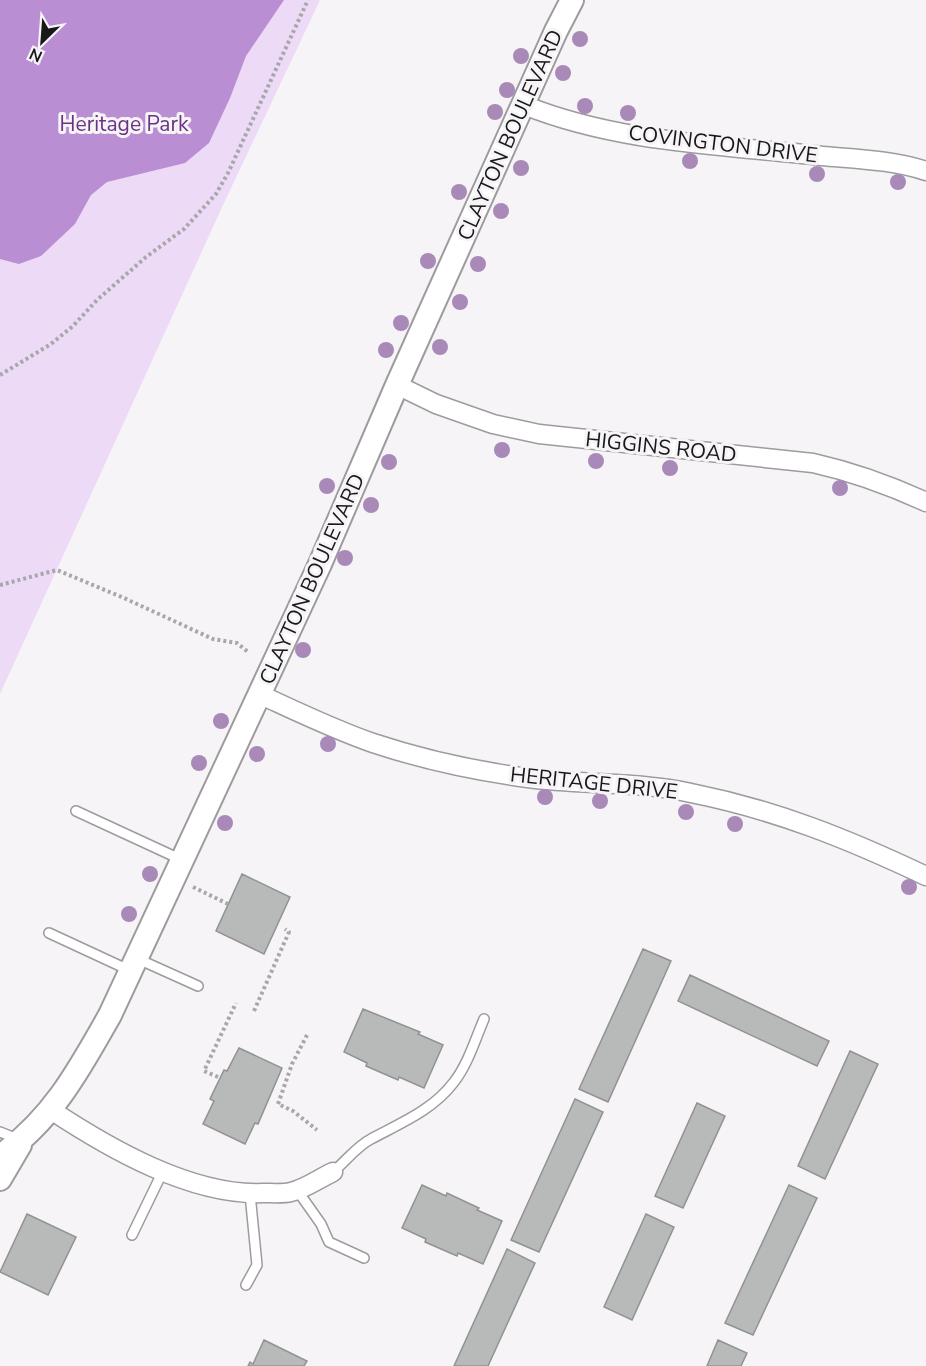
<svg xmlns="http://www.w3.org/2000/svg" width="926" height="1366" font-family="'Nunito Sans',sans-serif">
<rect width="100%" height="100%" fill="#f6f4f7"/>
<!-- green -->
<path fill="#ecdaf7" d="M0,0H320L223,205L0,694Z"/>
<!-- water -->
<path fill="#ba8ed3" d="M0,0H284L246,56L230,98L209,143L185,163L107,182L91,195L75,224L41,256L19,264L0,259Z"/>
<!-- building -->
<path fill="#b7bab8" stroke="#909391" stroke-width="1.5" d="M242,874L290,897L264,954L216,931Z
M643,949L671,961L608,1102L579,1089Z
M690,975L829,1041L817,1066L678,1001Z
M363,1009L420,1032L418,1034L443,1045L424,1088L399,1077L398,1080L366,1066L367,1063L344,1052Z
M239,1048L282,1068L258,1124L255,1123L245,1144L203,1124L214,1101L210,1099L224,1070L227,1071Z
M850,1051L878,1064L825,1179L798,1166Z
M575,1099L603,1112L539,1252L511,1240Z
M697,1103L725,1116L683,1208L655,1196Z
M422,1185L446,1196L447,1193L479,1208L477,1210L502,1221L483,1264L458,1253L457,1256L425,1242L426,1239L402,1228Z
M789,1185L817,1198L753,1335L725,1323Z
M27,1214L76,1237L48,1295L0,1272Z
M646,1214L674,1227L632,1320L604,1307Z
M507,1249L535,1263L488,1366H454Z
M264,1340L307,1361L304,1366H248L250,1362L253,1364Z
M718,1340L747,1353L741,1366H707Z"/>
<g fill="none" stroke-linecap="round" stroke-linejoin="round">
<defs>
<path id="service" d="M76,811L182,860
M49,933L131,971
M138,959L198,986
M0,1132L20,1140
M333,1172C345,1162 357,1146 371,1139C401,1123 433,1110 454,1082C468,1064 475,1040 484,1019
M297,1190L321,1224L329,1242L364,1258
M132,1235L163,1171
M246,1285L257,1265L250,1194"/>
<path id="minor" d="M524,105C618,143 722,145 822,156C856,159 893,160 926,171
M397,385L436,404L493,424L539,434L813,463C853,472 889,485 926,502
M261,695C298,712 335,730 373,743C424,760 476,771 528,778C582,785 638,781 691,793C776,810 848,839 926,876
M51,1110C110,1149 192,1196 263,1193C272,1193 283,1194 291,1192C305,1189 320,1178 333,1172"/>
<path id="tertiary" d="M0,1156C52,1120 79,1070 110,1015L320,564L397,385L556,31L572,0
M0,1179L20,1145"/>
</defs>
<!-- service casing -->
<use href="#service" stroke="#9d9b9e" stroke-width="12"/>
<!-- minor casing -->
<use href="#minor" stroke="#9d9b9e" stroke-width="21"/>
<!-- tertiary casing -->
<use href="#tertiary" stroke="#9d9b9e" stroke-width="26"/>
<!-- path -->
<path stroke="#a8a7a9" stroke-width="4" stroke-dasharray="3 3" stroke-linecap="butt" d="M0,375L51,344L73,326L97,300L146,257L184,229L216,194L228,173L308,0
M0,585L57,570L124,598L213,639L237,643L248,652
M193,887L228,904
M254,1011L289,932L285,929
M307,1035L292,1064L278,1104L293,1111L317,1130
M218,1077L204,1071L236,1003"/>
<!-- service -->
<use href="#service" stroke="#fff" stroke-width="9"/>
<!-- minor -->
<use href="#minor" stroke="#fff" stroke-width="18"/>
<!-- tertiary -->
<use href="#tertiary" stroke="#fff" stroke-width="22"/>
</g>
<!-- trees -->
<g fill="#a889b8">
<circle cx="580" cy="39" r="8"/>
<circle cx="521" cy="56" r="8"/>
<circle cx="563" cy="73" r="8"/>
<circle cx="507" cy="90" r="8"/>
<circle cx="585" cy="106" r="8"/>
<circle cx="495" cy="112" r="8"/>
<circle cx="628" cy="113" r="8"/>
<circle cx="690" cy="161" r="8"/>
<circle cx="521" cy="168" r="8"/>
<circle cx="817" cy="174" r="8"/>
<circle cx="898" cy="182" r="8"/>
<circle cx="459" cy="192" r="8"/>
<circle cx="501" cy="211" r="8"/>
<circle cx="428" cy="261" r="8"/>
<circle cx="478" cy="264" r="8"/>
<circle cx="460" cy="302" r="8"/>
<circle cx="401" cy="323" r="8"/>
<circle cx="440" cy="347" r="8"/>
<circle cx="386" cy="350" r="8"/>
<circle cx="502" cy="450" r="8"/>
<circle cx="596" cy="461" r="8"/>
<circle cx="389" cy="462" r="8"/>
<circle cx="670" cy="468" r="8"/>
<circle cx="327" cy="486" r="8"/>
<circle cx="840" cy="488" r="8"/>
<circle cx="371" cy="505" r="8"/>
<circle cx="345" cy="558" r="8"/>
<circle cx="303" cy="650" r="8"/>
<circle cx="221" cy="721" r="8"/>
<circle cx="328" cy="744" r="8"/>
<circle cx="257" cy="754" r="8"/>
<circle cx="199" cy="763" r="8"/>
<circle cx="545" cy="797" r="8"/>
<circle cx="600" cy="801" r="8"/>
<circle cx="686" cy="812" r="8"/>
<circle cx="225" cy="823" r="8"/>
<circle cx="735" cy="824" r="8"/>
<circle cx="150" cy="874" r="8"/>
<circle cx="909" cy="887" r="8"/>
<circle cx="129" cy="914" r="8"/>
</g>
<g text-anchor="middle" stroke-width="6" stroke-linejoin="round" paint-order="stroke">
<!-- park labels -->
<g font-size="21" fill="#693284" stroke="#f6f4f7">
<text x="124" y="131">Heritage Park</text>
</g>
<!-- street labels -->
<g font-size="21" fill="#181819" stroke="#f6f4f7">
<text transform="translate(510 135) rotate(-66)" y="7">CLAYTON BOULEVARD</text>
<text transform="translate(723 144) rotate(7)" y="7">COVINGTON DRIVE</text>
<text transform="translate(661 447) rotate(6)" y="7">HIGGINS ROAD</text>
<text transform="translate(312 579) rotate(-66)" y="7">CLAYTON BOULEVARD</text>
<text transform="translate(594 783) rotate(6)" y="7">HERITAGE DRIVE</text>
</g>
</g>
<!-- north arrow -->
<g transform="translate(42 42) rotate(205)" stroke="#f6f4f7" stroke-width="4.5" paint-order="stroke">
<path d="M0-4.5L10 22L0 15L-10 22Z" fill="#181819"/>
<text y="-9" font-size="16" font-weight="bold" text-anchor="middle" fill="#181819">N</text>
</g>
</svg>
